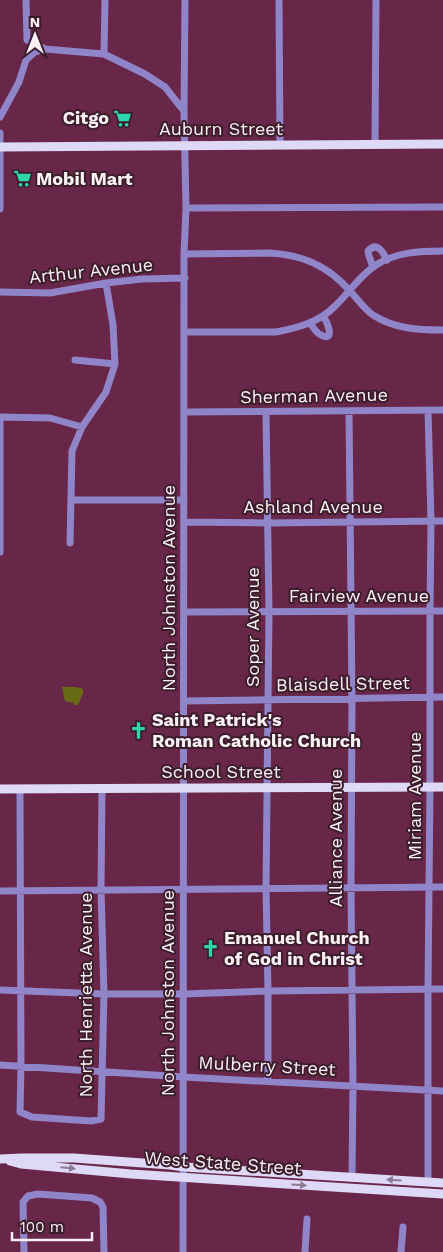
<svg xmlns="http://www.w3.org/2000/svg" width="443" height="1252" font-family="'Work Sans',sans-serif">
<rect width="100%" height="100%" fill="#682648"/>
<!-- green -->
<path fill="#686a14" d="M62,687H76L83,689V693L78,705H74V703L65,701Z"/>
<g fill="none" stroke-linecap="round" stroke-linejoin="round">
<!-- minor -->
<path stroke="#9085c9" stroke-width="7" d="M279,0L280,145
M45,49L104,54L145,74L165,87L184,111
M104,54L105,0
M0,117L19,82L26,60L35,52L45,49L32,43L27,40L26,0
M0,133V209
M375,144L376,0
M186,208L443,207
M184,254L268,253C301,254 327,265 349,290C357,298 363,308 373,315C395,329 418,330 443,330
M373,267L369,256L368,251C377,241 383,252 387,260
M0,292L50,293L106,283L142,279L185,278
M310,323C313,327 316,333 321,335C337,343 326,320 323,316
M185,332H276C297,328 320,322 335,306C349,293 359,276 376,265C396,252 420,251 443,251
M75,360L115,364
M428,410L431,521L430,611V787L428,990V1182
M349,411L352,699L351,887L353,1086L352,1177
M185,412L443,410
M266,412L269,612L266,888L268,991V1081
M0,417L50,418L82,427
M0,419V552
M71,500H184
M184,522L268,523L443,521
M70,543L72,451L82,427L106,392L115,364L113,325L106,283
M184,612L443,611
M184,701L443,697
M20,789L21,1066L20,1112L32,1117L91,1121L101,1119L104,994L101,890L102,789
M0,891L443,887
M0,990L104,994H184L268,991L443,989
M0,1065L184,1077L443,1091
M24,1252L23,1202L28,1196L38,1194L92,1198L100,1202L103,1207L104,1252
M183,1252L184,254L186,208L184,112L185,0
M305,1252L307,1219
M401,1252L403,1227"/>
<!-- major -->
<path stroke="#ddd9f6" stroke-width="9" d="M0,147L443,144
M0,789L443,787
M0,1159L21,1158H74L170,1165L184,1167L443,1183
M10,1161L21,1164L131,1174L443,1194"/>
</g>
<!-- one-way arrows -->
<defs><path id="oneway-solid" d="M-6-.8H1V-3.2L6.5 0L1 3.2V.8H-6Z" transform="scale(1.25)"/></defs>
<g fill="#8c7b90">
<use href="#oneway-solid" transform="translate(68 1168) rotate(5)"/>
<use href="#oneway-solid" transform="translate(394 1180) rotate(-176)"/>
<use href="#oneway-solid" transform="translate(299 1185) rotate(4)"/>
</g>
<!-- icons -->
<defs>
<symbol id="supermarket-bare" viewBox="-9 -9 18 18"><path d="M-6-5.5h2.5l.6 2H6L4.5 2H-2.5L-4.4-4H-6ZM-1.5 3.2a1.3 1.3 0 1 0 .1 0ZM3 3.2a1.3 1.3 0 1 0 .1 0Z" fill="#2cd5ab" stroke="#3b1d2b" stroke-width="2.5" paint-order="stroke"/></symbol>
<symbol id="church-bare" viewBox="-9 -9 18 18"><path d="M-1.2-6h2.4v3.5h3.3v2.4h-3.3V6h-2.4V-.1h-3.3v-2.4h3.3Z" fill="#2cd5ab" stroke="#3b1d2b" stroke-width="2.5" paint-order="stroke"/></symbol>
</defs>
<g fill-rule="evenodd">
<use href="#supermarket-bare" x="110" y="106" width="25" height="25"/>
<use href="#supermarket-bare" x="10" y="166" width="25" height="25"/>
<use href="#church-bare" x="126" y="718" width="25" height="25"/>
<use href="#church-bare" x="198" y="936" width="25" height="25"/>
</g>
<g text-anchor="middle" stroke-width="4" stroke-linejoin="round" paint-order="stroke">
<!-- poi labels -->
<g font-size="18" font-weight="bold" fill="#faf1f5" stroke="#3b1d2b" text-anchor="start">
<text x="109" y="124" text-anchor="end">Citgo</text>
<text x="36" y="185">Mobil Mart</text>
<text x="152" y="726">Saint Patrick's<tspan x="152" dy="21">Roman Catholic Church</tspan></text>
<text x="224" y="944">Emanuel Church<tspan x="224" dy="21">of God in Christ</tspan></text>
</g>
<!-- street labels -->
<g font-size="18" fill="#faf1f5" stroke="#3b1d2b">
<text x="221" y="135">Auburn Street</text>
<text transform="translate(91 271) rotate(-6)" y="6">Arthur Avenue</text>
<text transform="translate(314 396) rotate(-1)" y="6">Sherman Avenue</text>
<text x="313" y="513">Ashland Avenue</text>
<text transform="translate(169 588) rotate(-90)" y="6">North Johnston Avenue</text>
<text x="359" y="602">Fairview Avenue</text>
<text transform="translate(253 627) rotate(-90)" y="6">Soper Avenue</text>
<text transform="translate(343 684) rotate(-1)" y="6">Blaisdell Street</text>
<text x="221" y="778">School Street</text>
<text transform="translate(415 796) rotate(-90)" y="6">Miriam Avenue</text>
<text transform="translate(336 838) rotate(-90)" y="6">Alliance Avenue</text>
<text transform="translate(168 993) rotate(-90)" y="6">North Johnston Avenue</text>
<text transform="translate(86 995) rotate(-90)" y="6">North Henrietta Avenue</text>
<text transform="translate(267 1066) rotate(3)" y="6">Mulberry Street</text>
<text transform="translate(223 1163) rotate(4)" y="6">West State Street</text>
</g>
</g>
<!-- north arrow -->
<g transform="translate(35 35)" stroke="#3b1d2b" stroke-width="4" paint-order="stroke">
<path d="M0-4L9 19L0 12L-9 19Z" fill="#faf1f5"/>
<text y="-8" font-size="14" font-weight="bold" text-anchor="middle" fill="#faf1f5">N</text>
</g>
<!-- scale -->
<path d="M12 1232v8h80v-8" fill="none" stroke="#faf1f5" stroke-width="2.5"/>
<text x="20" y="1232" font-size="15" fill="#faf1f5" stroke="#3b1d2b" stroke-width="4" paint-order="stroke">100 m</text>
</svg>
